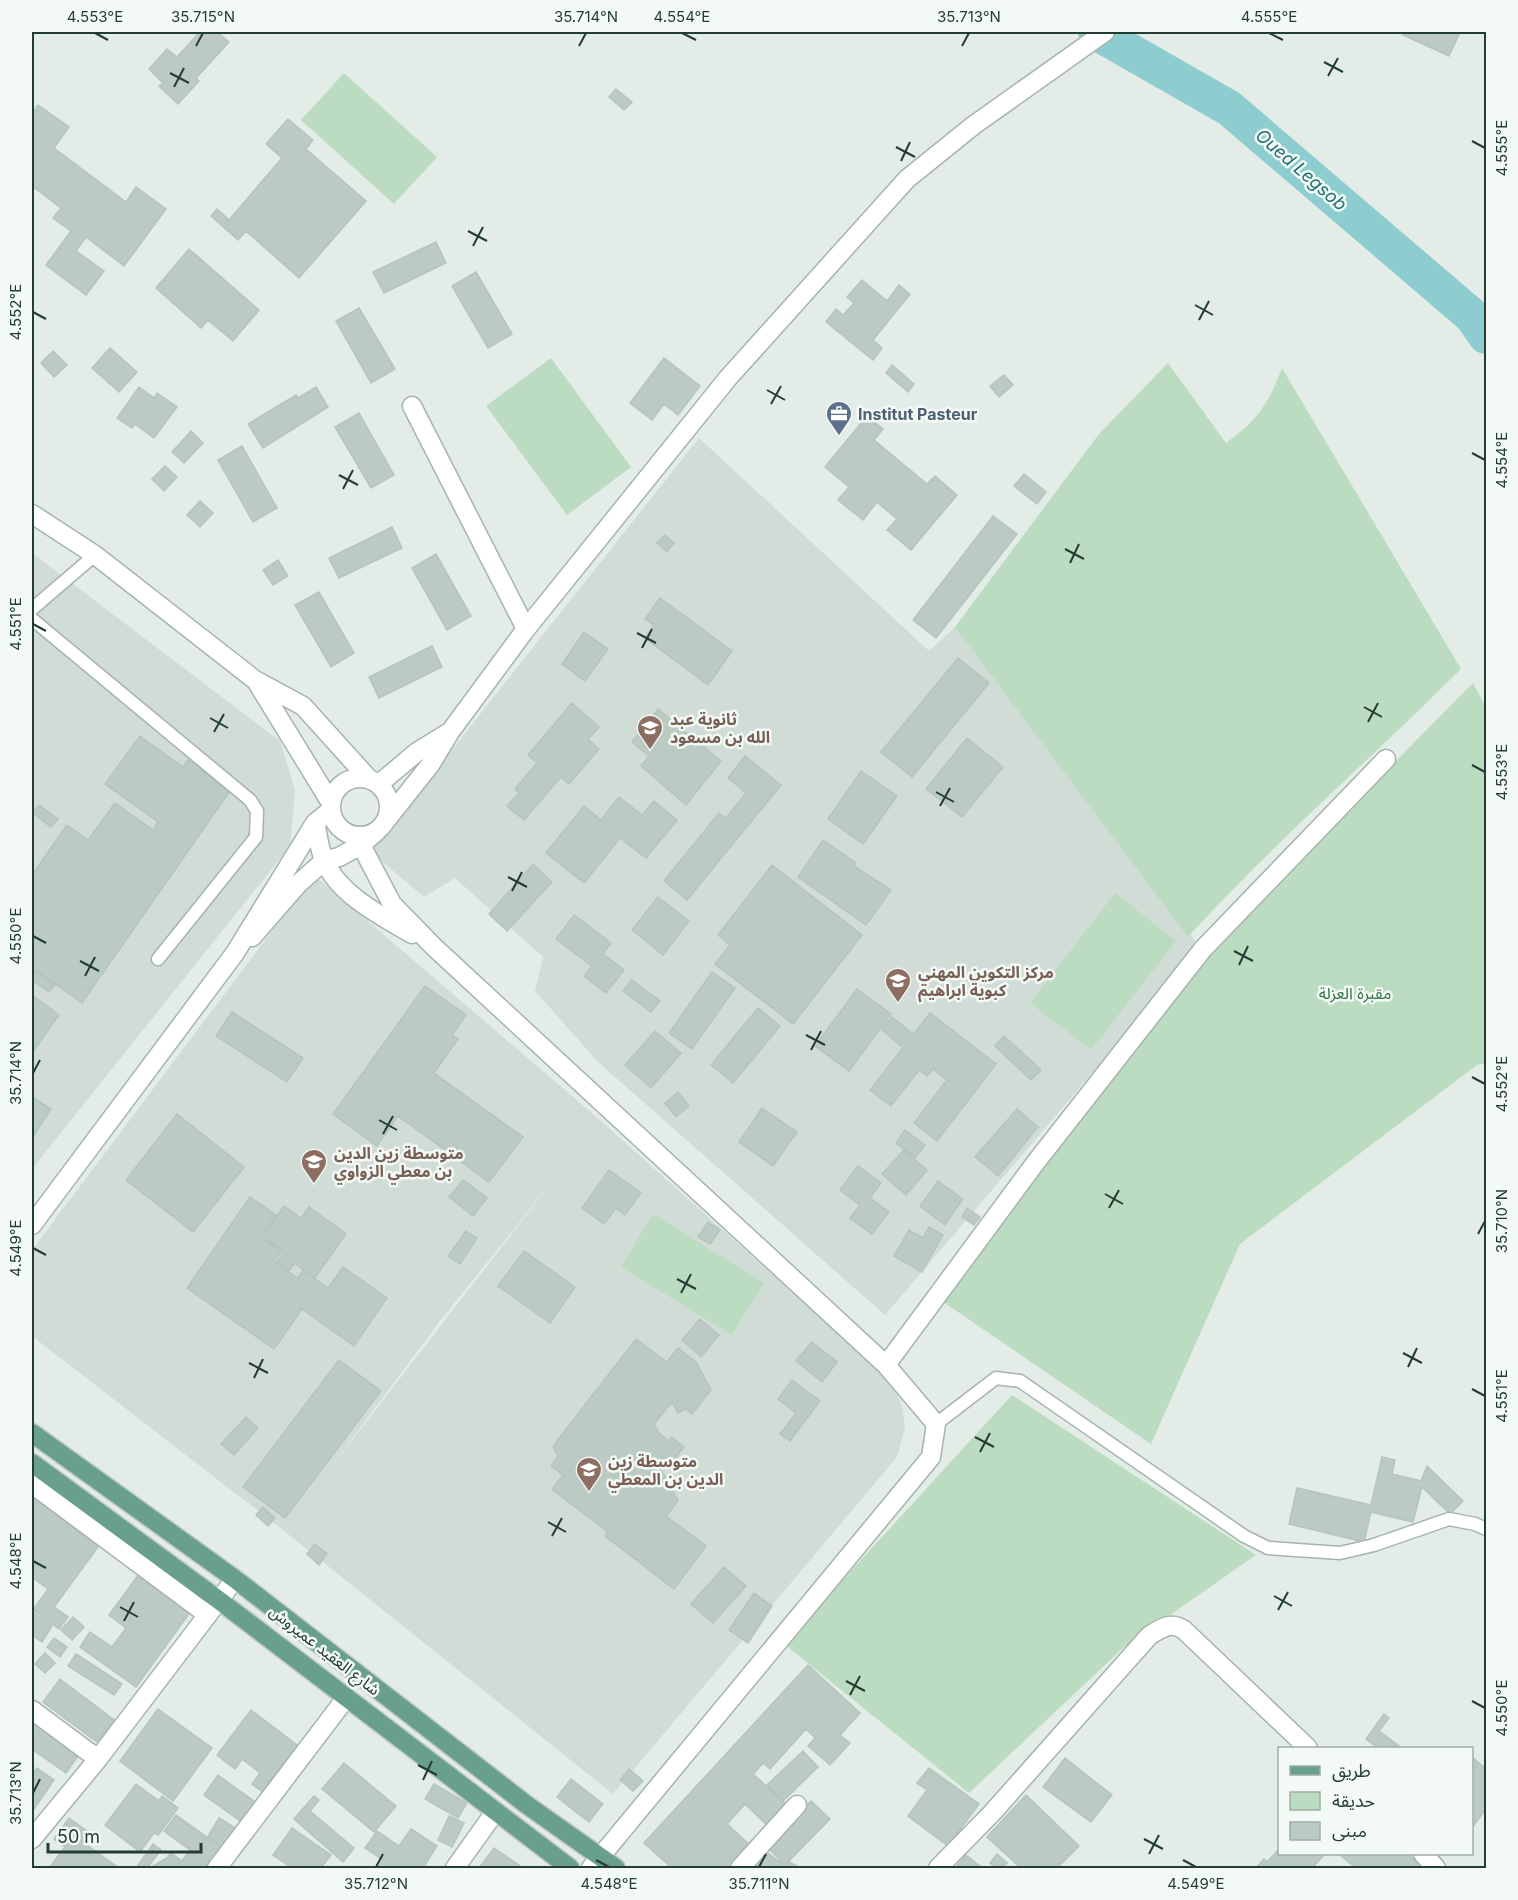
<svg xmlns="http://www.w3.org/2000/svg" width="1518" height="1900" font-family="Inter,'Noto Sans Arabic',sans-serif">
<rect width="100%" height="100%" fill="#e3ece7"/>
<!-- built -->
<path fill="#d1dcd6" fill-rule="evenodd" d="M699,438L929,651L955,627L1200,947L885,1315L598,1062L535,991L543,957L455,878L424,897L371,852Z
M32,553L280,741L295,790L290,846L32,1169Z
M314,875L600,1120L871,1363L892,1384L902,1406L905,1428L897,1457L613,1794L283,1530L32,1336V1250ZM559,1173L325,1475L440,1321Z"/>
<!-- green -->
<path fill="#bcdcc2" d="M344,73L437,157L394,204L301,120Z
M551,358L631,467L567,515L486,406Z
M1168,363L1226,443C1258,419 1268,405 1282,368L1461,669C1371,759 1274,842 1188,937L955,627L1099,434Z
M1473,683L1486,707V1063L1477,1065L1240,1244L1151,1444L939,1299L1204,962L1301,857Z
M1115,893L1176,941L1091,1050L1030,1003Z
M653,1214L764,1283L732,1335L621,1267Z
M1012,1395L1256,1555L1124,1647L969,1793L784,1644Z"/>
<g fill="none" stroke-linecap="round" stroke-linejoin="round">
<!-- river -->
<path stroke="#8dcccf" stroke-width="36" d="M1096,32L1229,108L1472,316L1486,336"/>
</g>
<!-- building -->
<path fill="#bbcac2" stroke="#b5c5bd" stroke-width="1.5" d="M200,32H217L229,42L196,78L199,81L178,104L159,86L163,83L149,69L167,49L177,57Z
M1405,32H1460L1449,56L1403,35Z
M616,89L632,102L624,110L609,97Z
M38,105L69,127L54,148L126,202L136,187L166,209L124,266L86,237L76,251L104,271L86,295L46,265L71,231L53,218L61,208L32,186V114Z
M288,119L313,140L306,149L366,201L299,278L246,231L238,240L211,216L217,209L229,220L282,158L266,144Z
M436,242L446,263L384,293L373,272Z
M189,249L259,310L233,341L208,320L201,328L156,288Z
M476,272L512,334L488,348L452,286Z
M862,280L887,301L899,285L910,294L873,340L882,348L873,360L826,322L836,309L843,315L854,303L847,297Z
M359,308L395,369L371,383L336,321Z
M110,348L137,372L119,392L92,368Z
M53,351L67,365L54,377L41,363Z
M664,358L700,386L678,415L664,404L652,420L630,403Z
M892,365L914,384L908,392L886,373Z
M1004,375L1013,385L999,397L990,386Z
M139,387L154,398L157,393L177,407L154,438L135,424L132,428L117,418Z
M316,387L328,407L263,448L248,424L296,395L298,398Z
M359,413L394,475L371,488L335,427Z
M867,416L883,429L874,440L927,484L935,476L957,495L911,550L887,530L897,519L877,502L863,520L838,500L849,487L825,467Z
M191,431L203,443L184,463L172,452Z
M242,446L277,508L253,522L218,460Z
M165,466L177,477L164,491L152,479Z
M1024,474L1046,492L1037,504L1014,486Z
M200,501L213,513L200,527L187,515Z
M993,516L1017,534L936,638L913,620Z
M392,527L402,548L339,578L329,558Z
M665,535L674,543L667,552L657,543Z
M436,554L471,616L447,630L412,568Z
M278,560L288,576L273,585L263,570Z
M319,592L354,653L331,667L295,605Z
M660,598L732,651L708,685L645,638L654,625L645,619Z
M584,632L608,649L585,681L562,664Z
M432,646L442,667L379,698L369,677Z
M958,658L989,683L912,777L881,752Z
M572,703L599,727L588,739L599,749L569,784L561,777L524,820L507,806L519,793L515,789L537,763L528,755Z
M658,709L721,761L686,805L641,766L649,756L632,742Z
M140,736L183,767L188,760L230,791L82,1003L32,967V875L67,825L88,840L115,803L153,830L158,822L105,784Z
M967,738L1003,767L962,817L926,789Z
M745,756L781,785L687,900L664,881L719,813L726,818L746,793L728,778Z
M861,771L897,796L863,844L828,819Z
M619,797L642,815L654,801L677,820L646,858L620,838L584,883L546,853L584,806L601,820Z
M39,805L58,819L51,827L33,813Z
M823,840L856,863L854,866L891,890L866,925L798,877Z
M533,864L552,882L507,931L489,914Z
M772,865L862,935L793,1024L715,964L730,945L718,935Z
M658,897L689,921L663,955L632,930Z
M574,915L611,943L603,954L624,970L606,993L584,976L592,966L556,939Z
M34,970L55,985L49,992L32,980Z
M712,972L735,988L692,1049L669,1033Z
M632,980L660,1001L651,1012L623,991Z
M425,986L466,1015L452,1035L458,1039L434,1073L523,1137L489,1182L398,1116L377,1146L333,1114Z
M857,989L891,1014L849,1071L815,1046Z
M32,995L59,1015L32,1053Z
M758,1008L780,1026L733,1083L711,1065Z
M232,1012L303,1058L287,1082L216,1036Z
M930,1013L996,1064L937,1141L914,1123L947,1080L933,1069L927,1076L919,1070L891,1106L870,1090Z
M892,1017L912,1033L901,1046L882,1030Z
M655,1031L681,1053L651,1088L625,1065Z
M1004,1036L1041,1070L1031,1080L995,1046Z
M678,1092L689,1106L676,1117L665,1103Z
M32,1097L51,1109L32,1138Z
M762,1108L797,1132L773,1166L739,1142Z
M1017,1109L1038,1127L998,1176L975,1157Z
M177,1114L244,1167L193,1232L126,1180Z
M905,1130L925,1145L915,1158L896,1143Z
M904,1150L927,1170L906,1195L882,1174Z
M858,1166L881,1183L870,1198L889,1212L872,1234L850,1218L860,1205L840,1190Z
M609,1170L641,1193L625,1215L616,1208L604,1224L582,1208Z
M463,1180L487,1198L473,1216L449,1197Z
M938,1181L963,1199L945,1225L920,1206Z
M250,1197L276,1215L260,1237L282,1251L274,1262L298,1278L303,1270L328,1288L343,1267L387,1298L354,1346L302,1309L274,1349L187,1288Z
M284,1206L301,1218L309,1207L346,1234L315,1278L294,1263L289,1271L277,1262L284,1252L263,1236Z
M967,1208L980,1217L974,1225L962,1217Z
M708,1222L720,1230L710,1244L698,1237Z
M929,1227L943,1235L922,1272L894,1256L909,1230L923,1238Z
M466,1231L477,1238L460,1264L448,1256Z
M524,1251L575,1287L550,1323L498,1286Z
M700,1319L719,1335L701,1357L682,1340Z
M636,1339L667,1362L678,1348L696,1362L711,1390L692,1414L686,1409L678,1413L672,1402L654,1424L659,1433L669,1441L672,1437L684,1447L670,1465L661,1469L678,1501L666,1516L706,1546L674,1589L605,1536L608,1532L552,1489L563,1475L551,1466L558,1456L553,1446Z
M812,1342L837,1362L822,1382L796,1361Z
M339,1360L381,1391L285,1518L243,1487Z
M792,1380L820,1401L790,1441L780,1434L796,1413L778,1399Z
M246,1417L258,1428L234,1455L221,1444Z
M1382,1457L1395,1460L1392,1474L1421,1481L1427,1466L1463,1501L1450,1514L1422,1487L1413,1522L1371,1512L1364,1542L1289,1524L1297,1488L1371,1505Z
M32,1492L101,1543L54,1607L68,1617L59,1629L33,1610L48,1589L32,1577Z
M263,1507L275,1518L268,1526L256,1515Z
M315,1544L327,1554L319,1565L307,1554Z
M724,1567L746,1586L713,1623L691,1604Z
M139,1574L191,1611L136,1687L80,1647L90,1632L112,1647L126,1628L109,1615Z
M754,1593L772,1606L748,1643L729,1630Z
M32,1612L52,1626L42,1642L32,1635Z
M73,1617L84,1627L72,1640L61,1630Z
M54,1638L67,1647L60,1657L47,1647Z
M45,1653L55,1663L45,1673L35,1664Z
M76,1654L122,1684L114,1695L68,1666Z
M808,1665L860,1713L840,1735L850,1743L830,1765L808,1746L815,1738L806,1729L770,1769L763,1763L753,1774L790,1808L771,1829L745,1804L727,1824L753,1848L734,1868H672L644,1843Z
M60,1679L114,1720L97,1742L43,1702Z
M158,1709L212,1748L173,1801L120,1761Z
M251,1710L307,1753L272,1799L252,1784L260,1773L242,1759L235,1769L217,1755Z
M1384,1714L1389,1718L1379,1731L1402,1748H1378L1366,1739Z
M32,1719L80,1753L66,1773L32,1749Z
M803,1751L818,1767L783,1801L767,1785Z
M1472,1757L1486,1769V1809L1472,1828Z
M1065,1758L1112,1795L1091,1822L1043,1787Z
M344,1763L396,1806L374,1832L322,1789Z
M37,1768L54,1780L32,1812V1776Z
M929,1768L979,1804L948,1846L908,1816L927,1790L917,1783Z
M629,1769L643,1781L633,1791L620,1780Z
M218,1775L270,1813L256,1832L204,1795Z
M571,1779L603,1804L589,1822L557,1797Z
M136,1784L159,1801L162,1796L178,1808L158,1835L154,1833L140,1852L105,1825Z
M434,1784L467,1803L458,1818L425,1799Z
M1026,1795L1079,1846L1057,1868H1021L987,1837Z
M314,1796L319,1800L310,1811L354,1848L343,1862L294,1819Z
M811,1801L830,1819L785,1865L767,1847Z
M176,1815L229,1853L218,1868H150L167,1858L171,1853L182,1861L190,1850L164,1831Z
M449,1816L464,1823L452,1847L438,1840Z
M69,1818L95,1837L88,1846L119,1868L50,1867L65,1847L54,1839Z
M219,1818L246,1835L235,1854L207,1838Z
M292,1828L331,1855L321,1868H292L273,1855Z
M411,1829L437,1846L423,1868H378L383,1860L365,1848L377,1831L399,1846Z
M153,1844L161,1850L147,1868H136Z
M494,1848L523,1868H479Z
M761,1848L784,1865L781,1868H745Z
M1280,1848V1854H1325L1312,1868H1256L1264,1859L1267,1862Z
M997,1854L1007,1863L1003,1867L1005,1868H996L990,1863Z
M1339,1854H1408L1424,1868H1356Z
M966,1855L982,1868H955Z
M788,1861L800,1868H783Z"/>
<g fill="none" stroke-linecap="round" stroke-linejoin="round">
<defs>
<path id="lane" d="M32,609L95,555
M32,619L250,800L257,811L256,837L158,959
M936,1424L996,1378L1020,1381L1244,1536L1268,1548L1340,1553L1374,1545L1449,1519L1475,1524L1486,1529"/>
<path id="street" d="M412,406L526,629
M32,514L95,555L255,680L303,706L369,779
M258,684L331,803
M331 807a29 29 0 1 1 58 0a29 29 0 1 1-58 0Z
M379,784L417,752L448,733
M315,823C318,835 319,848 324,860C338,894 381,916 412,934
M384,823L430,765L450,732L526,629L728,378L907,179L974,125L1105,32
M361,845L392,904L434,947L886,1365L936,1424L931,1457L591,1868
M252,937L298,884L324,861L339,857L361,845L377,831
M32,1225L235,953L315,823L331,810
M886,1365L1036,1162L1203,949L1386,759
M32,1484L208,1615
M32,1710L98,1759
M32,1839L98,1759L235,1579
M1423,1854L1436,1868
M217,1868L346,1698
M455,1868L495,1812
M740,1868L797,1805
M938,1868L992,1813L1149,1636C1161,1628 1171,1621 1184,1630L1308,1748"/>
<path id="primary" d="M32,1433L235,1579L527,1805L616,1868
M32,1463L220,1601L570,1868"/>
</defs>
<!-- lane casing -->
<use href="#lane" stroke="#a6b4ad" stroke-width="15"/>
<!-- street casing -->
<use href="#street" stroke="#a6b4ad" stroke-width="21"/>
<!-- primary casing -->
<use href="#primary" stroke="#c1c9c6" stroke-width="21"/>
<!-- lane -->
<use href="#lane" stroke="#fff" stroke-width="12"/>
<!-- street -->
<use href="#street" stroke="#fff" stroke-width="18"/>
<!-- primary -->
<use href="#primary" stroke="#69a08c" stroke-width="18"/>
</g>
<!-- ticks -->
<path fill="none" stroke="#233d33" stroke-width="2" d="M95,33L108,40M682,33L696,40M1269,33L1283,40M196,46L203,33M579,46L586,33M962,46L969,33M1324,62L1343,72M170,73L189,83M1328,76L1338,58M174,87L184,68M1472,141L1485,148M896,147L915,157M901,161L910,142M468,231L487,241M473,246L483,227M1195,305L1213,315M33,312L46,319M1199,320L1209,301M767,390L785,400M771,404L781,386M1472,453L1485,460M339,475L358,485M343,489L353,470M1065,549L1084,559M1070,563L1079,544M33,624L46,631M637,633L656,643M642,648L652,629M1364,707L1382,717M210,718L228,728M1368,722L1378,703M214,732L224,714M1472,765L1485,772M936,792L954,802M940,806L950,788M508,877L527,887M512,891L522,872M33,936L46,943M1234,951L1253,961M80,961L99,971M1239,965L1248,946M85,976L95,957M806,1035L825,1045M811,1050L821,1031M33,1073L40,1060M1472,1077L1485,1084M379,1120L397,1130M383,1134L393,1116M1105,1194L1123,1204M1109,1208L1119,1190M1478,1234L1485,1221M33,1248L46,1255M677,1279L696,1289M681,1293L691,1274M1403,1353L1422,1363M249,1363L268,1373M1408,1367L1417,1348M254,1378L263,1359M1472,1389L1485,1396M975,1437L994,1447M980,1452L990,1433M548,1522L566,1532M552,1536L562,1518M33,1561L46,1568M1274,1596L1292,1606M120,1607L138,1617M1278,1610L1288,1592M124,1621L134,1602M846,1681L865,1691M850,1695L860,1676M1472,1701L1485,1708M418,1765L437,1775M423,1780L432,1761M33,1793L40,1779M1144,1839L1163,1849M1149,1854L1159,1835M596,1860L609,1867M1183,1860L1196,1867M376,1867L383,1854M759,1867L766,1854"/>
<!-- icons -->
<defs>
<symbol id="office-pin" viewBox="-11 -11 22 30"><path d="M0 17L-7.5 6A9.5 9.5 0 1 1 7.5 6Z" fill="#5c6f8a" stroke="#f3f9f5"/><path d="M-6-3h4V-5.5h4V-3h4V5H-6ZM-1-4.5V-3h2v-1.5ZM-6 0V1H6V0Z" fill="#fff"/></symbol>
<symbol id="school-pin" viewBox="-11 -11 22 30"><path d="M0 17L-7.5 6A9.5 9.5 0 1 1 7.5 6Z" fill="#8d6e63" stroke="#f3f9f5"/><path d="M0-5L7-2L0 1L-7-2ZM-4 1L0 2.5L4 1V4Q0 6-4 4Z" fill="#fff"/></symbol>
<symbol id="university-pin" viewBox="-11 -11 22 30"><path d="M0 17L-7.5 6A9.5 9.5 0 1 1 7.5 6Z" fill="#8d6e63" stroke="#f3f9f5"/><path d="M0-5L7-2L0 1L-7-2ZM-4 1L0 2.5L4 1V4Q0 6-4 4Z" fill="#fff"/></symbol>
</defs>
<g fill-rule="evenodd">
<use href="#office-pin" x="824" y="399" width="30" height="40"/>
<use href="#school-pin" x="635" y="713" width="30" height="40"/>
<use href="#university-pin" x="883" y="966" width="30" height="40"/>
<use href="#school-pin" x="299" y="1147" width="30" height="40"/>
<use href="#school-pin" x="574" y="1455" width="30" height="40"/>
</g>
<g text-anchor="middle" stroke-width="5" stroke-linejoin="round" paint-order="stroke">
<!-- service labels -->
<g font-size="16" font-weight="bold" fill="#4e5e75" stroke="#f3f9f5" text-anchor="start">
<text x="858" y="420">Institut Pasteur</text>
</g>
<!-- education labels -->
<g font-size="16" font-weight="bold" fill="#785e54" stroke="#f3f9f5" text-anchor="start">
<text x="670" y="725">ثانوية عبد<tspan x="670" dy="18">الله بن مسعود</tspan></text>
<text x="918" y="978">مركز التكوين المهني<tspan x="918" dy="18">كبوية ابراهيم</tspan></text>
<text x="334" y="1159">متوسطة زين الدين<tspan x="334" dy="18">بن معطي الزواوي</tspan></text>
<text x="608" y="1467">متوسطة زين<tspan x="608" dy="18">الدين بن المعطي</tspan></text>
</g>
<!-- park labels -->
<g font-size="16" fill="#2f7241" stroke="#f3f9f5">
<text x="1355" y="999">مقبرة العزلة</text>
</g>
<!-- street labels -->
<g font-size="16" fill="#233d33" stroke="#f3f9f5">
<text transform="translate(325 1650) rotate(38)" y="6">شارع العقيد عميروش</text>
</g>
<!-- water labels -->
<g font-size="18" font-style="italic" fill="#1f7176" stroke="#f3f9f5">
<text transform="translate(1301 170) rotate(41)" y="6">Oued Legsob</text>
</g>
</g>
<!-- border -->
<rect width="1518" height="1900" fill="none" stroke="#f3f9f5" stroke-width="66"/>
<!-- legend -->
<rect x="1278" y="1747" width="195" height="108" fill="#f3f9f5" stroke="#a0aea7" stroke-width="1.5"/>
<rect x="1290" y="1766" width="30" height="9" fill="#69a08c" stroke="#a0aea7" stroke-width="1.5"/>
<text x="1332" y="1777" font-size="18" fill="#233d33">طريق</text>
<rect x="1290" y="1792" width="30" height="18" fill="#bcdcc2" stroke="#a0aea7" stroke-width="1.5"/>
<text x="1332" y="1807" font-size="18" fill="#233d33">حديقة</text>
<rect x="1290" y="1822" width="30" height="18" fill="#bbcac2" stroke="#a0aea7" stroke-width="1.5"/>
<text x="1332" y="1837" font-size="18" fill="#233d33">مبنى</text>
<!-- scale -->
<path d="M48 1843v9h153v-9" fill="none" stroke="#233d33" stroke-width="3"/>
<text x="57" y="1843" font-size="18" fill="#233d33" stroke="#f3f9f5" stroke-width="4.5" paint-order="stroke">50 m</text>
<rect x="33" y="33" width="1452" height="1834" fill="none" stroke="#233d33" stroke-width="2"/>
<g font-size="15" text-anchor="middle" fill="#233d33">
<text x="95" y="22">4.553°E</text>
<text x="203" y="22">35.715°N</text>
<text x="586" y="22">35.714°N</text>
<text x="682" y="22">4.554°E</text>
<text x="969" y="22">35.713°N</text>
<text x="1269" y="22">4.555°E</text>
<text transform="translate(1502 148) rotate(-90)" y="5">4.555°E</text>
<text transform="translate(16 312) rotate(-90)" y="5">4.552°E</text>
<text transform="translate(1502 460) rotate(-90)" y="5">4.554°E</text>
<text transform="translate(16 624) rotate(-90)" y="5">4.551°E</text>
<text transform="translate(1502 772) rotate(-90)" y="5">4.553°E</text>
<text transform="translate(16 936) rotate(-90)" y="5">4.550°E</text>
<text transform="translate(16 1073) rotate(-90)" y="5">35.714°N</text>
<text transform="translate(1502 1084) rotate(-90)" y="5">4.552°E</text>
<text transform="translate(1502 1221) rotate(-90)" y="5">35.710°N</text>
<text transform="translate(16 1248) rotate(-90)" y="5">4.549°E</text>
<text transform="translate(1502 1396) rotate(-90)" y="5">4.551°E</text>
<text transform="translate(16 1561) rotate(-90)" y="5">4.548°E</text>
<text transform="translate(1502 1708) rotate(-90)" y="5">4.550°E</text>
<text transform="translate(16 1793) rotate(-90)" y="5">35.713°N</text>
<text x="376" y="1889">35.712°N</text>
<text x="609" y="1889">4.548°E</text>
<text x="759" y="1889">35.711°N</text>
<text x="1196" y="1889">4.549°E</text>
</g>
</svg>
